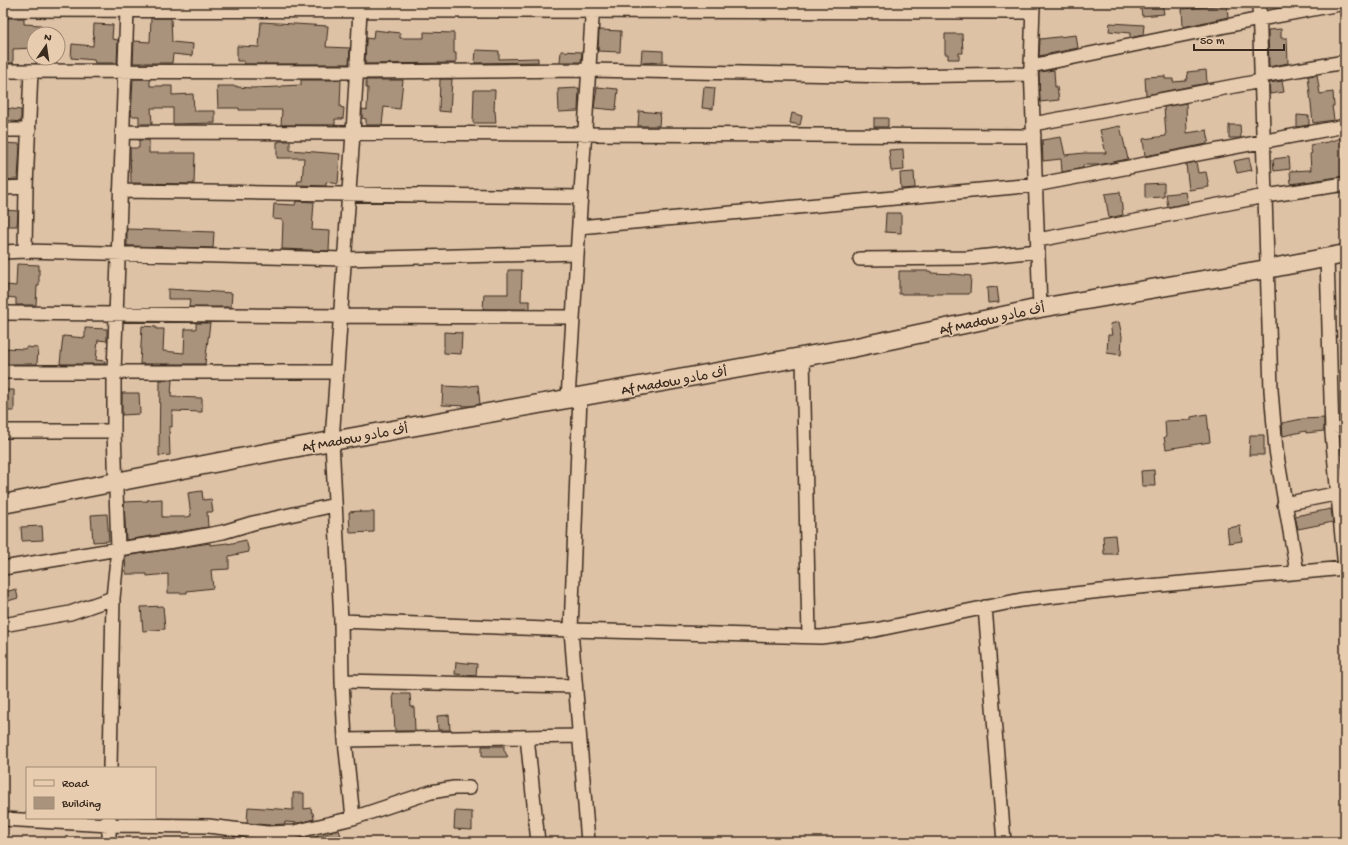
<svg xmlns="http://www.w3.org/2000/svg" width="1348" height="845" font-family="'Gochi Hand','Playpen Sans Arabic',sans-serif">
<rect width="100%" height="100%" fill="#ddc2a6"/>
<filter id="ink" filterUnits="userSpaceOnUse"><feTurbulence type="fractalNoise" baseFrequency=".025" numOctaves="2"/><feDisplacementMap in="SourceGraphic" scale="8" xChannelSelector="R" yChannelSelector="G"/><feConvolveMatrix kernelMatrix="1 2 1 2 8 2 1 2 1" color-interpolation-filters="sRGB"/></filter>
<g filter="url(#ink)">
<!-- building -->
<path fill="#aa937c" stroke="#3b2a1e" d="M1140,3H1162L1164,14L1142,16Z
M1227,5L1228,17L1183,27L1182,9Z
M5,18H24V24L41,25L42,34H34V48L13,49V63H3V32H5Z
M151,18H171L172,42L193,44L192,56L173,54L172,63H133L134,41L150,42Z
M261,22L328,26L326,47L350,48L349,64H244V61H237V46L259,47Z
M1110,23L1144,25L1143,35L1130,38V33L1109,31Z
M94,24L113,25L112,39L118,40L117,63H95L94,60L71,58L72,44L93,46Z
M1281,29V38H1287L1288,63L1269,67L1268,30Z
M374,30L400,33V38H424V32L454,33V53H456V63L365,64L366,38L373,39Z
M599,30L621,31L620,52L598,51Z
M945,34H962L963,53H959V59H948V54H945Z
M1076,35L1078,48L1039,56L1040,39Z
M476,50L499,51V59L538,58V62L475,63Z
M642,50L663,51V62L641,63Z
M561,51L582,52L581,62H560Z
M35,58H53L52,63H36Z
M1054,70L1055,87H1057L1059,100L1040,102L1039,72Z
M1206,70L1207,83L1146,95L1145,77L1165,76V79H1173V82L1186,81V79H1188L1187,72Z
M1317,75L1320,94L1333,92L1334,106H1332L1334,120L1313,123L1308,76Z
M133,79H150V86H172V95L193,94L194,111H215V123L173,124V108H151L152,124H139V116H131Z
M440,79H452L450,112L439,111Z
M301,80H341L340,107L344,108L343,119H335V125H281L282,110H239V108H218L217,86H237V87L252,88L281,87V86L301,85Z
M366,80H403L400,109L384,107L382,125H366V119L362,118V109L367,110L368,88H366Z
M1282,81L1284,92L1270,94L1269,83Z
M597,87L618,89L616,110L594,108Z
M704,87L715,88L713,109L702,108Z
M579,88L578,111L559,112L558,89Z
M474,90H495L494,111H495L496,123H473Z
M1186,103L1187,133L1207,130L1209,141L1207,142V144L1145,156L1143,139L1166,136L1164,107Z
M3,108L21,110V122L3,120Z
M639,111L660,113L659,126H638Z
M792,113L802,116L800,125L790,123Z
M1297,115L1309,116V125L1297,127Z
M874,118H888V127H874Z
M1229,125H1240L1241,138H1229Z
M1120,126L1128,159L1098,165H1083V168L1062,172L1061,159L1043,161L1042,140L1061,137L1065,155L1084,153H1106L1100,130Z
M1341,138L1345,152V176L1291,184L1290,171L1311,170L1310,154L1312,153L1310,145L1328,142Z
M139,140H149V153H195L194,184L131,183L130,148H139Z
M279,141H290V150L340,154L338,184L326,182V186L297,185L298,181H302L304,158H277V142H279Z
M3,143L20,144L18,179L3,180Z
M903,149L904,170L891,171L889,150Z
M1289,157L1290,169L1274,171L1273,159Z
M1249,158L1252,170L1237,173L1234,161Z
M1196,162L1198,173L1206,172L1209,187L1189,190L1186,164Z
M914,172L915,188L901,189L900,173Z
M1164,183V197L1145,198V184Z
M1120,192L1123,215L1109,218L1105,194Z
M1186,192L1188,203L1168,207L1166,194Z
M296,201L314,202L312,230L330,231L329,251L282,249L283,220L273,219L274,204L295,205Z
M3,210L18,211L17,226H3Z
M886,213H901V233L885,232Z
M127,229L214,232L213,248L127,246Z
M17,264L39,265V286H37L36,305H16V298L6,297L7,285L16,286Z
M508,270H522L521,301H530V309H483L484,294H508Z
M899,271H931V273L955,274L971,276L970,293H969V294H899Z
M997,287L999,302L988,303L987,288Z
M168,289L232,293L231,307H189L190,299H168Z
M1119,322L1122,336L1121,355L1107,353L1108,335H1112L1110,324Z
M196,323H210L205,364H140L142,326L156,327V329H164L163,351L184,353L185,329H196Z
M85,328L107,329V341L98,340L96,360L105,361V364H60L63,336L85,338Z
M444,332L462,333L461,354L444,353Z
M26,347L38,348L37,364H3V348L25,349Z
M160,380H172L171,397L202,398V412L172,411V427H169L170,455L159,456Z
M478,385L480,404L470,406L442,405L443,386L463,387Z
M3,390H14V411H3Z
M122,393H139L140,414L122,415Z
M1207,414L1210,442L1166,449L1164,437H1166L1165,421L1191,420V417Z
M1324,418V431L1306,433V431L1283,436L1282,423L1302,419Z
M1250,435H1264V455H1249Z
M1154,470L1155,486H1142L1141,471Z
M202,491L203,500L211,499L213,512H207L208,527L126,540L124,502L148,501L147,500L162,499V517H186L191,516L188,493Z
M1331,509L1333,522L1298,529L1295,516Z
M360,511V512H374V532L350,533L349,512Z
M107,514L109,541L93,542L91,515Z
M42,526L43,540L22,541L21,527Z
M1240,526L1242,541L1229,543L1227,528Z
M1115,535L1117,554H1104L1103,536Z
M246,540L249,552L229,556V569L211,570L213,588L187,591V593H168V574L147,576V574H126L125,556L210,543V545L228,543V544Z
M16,589L18,598L8,601L5,592Z
M163,606L165,629L143,631L141,607Z
M456,662L477,664L476,676L455,674Z
M393,694H410L411,707H414L415,731H395Z
M449,715L450,730H438L437,716Z
M482,746H504V750L508,757H482Z
M293,793H304V809L311,808L312,813H313L314,819L299,823L285,822V824L267,825L247,823L248,807L293,810Z
M455,811L472,812V830L454,829Z
M339,830L343,842H308V839Z"/>
<g fill="none" stroke-linecap="round" stroke-linejoin="round">
<defs>
<path id="street" d="M1259,3L1271,390L1276,450L1297,572
M1033,5L1031,66L1040,308
M3,10L1033,12
M1031,66L1260,19L1345,3
M3,71L357,72L589,70L896,76L1031,74
M31,71L26,187L25,251L344,259L577,253
M1261,76L1345,62
M1033,124L1261,81
M3,130H29
M122,132L1034,136
M3,188L26,187
M120,191L581,197
M579,227L1035,185L1345,126
M1038,240L1265,196L1345,184
M3,252L25,251
M1327,257L1332,433L1345,568
M860,259L968,258L1038,251
M3,313L340,316L573,317
M803,357L809,636
M3,372H336
M580,396L571,630L588,842
M568,398L593,3
M3,431H114
M1284,504L1345,492
M3,568L118,549L174,541L223,532L253,523L335,505
M985,607L1004,842
M341,621L571,630L821,637L875,630L1021,600L1128,588L1345,568
M3,625L70,613L113,598
M342,681L575,686
M527,737L538,842
M345,740L579,736
M110,768L113,598L118,549L114,431V372L127,10
M353,818L345,740L342,681L341,621L332,441L353,133L360,11
M3,819L109,825L208,826L267,833L294,832L353,818L431,792L454,788H469
M109,842V818"/>
<path id="secondary" d="M3,504L276,451L852,348L1040,308L1267,269L1345,254"/>
</defs>
<!-- street casing -->
<use href="#street" stroke="#3b2a1e" stroke-width="16"/>
<!-- secondary casing -->
<use href="#secondary" stroke="#3b2a1e" stroke-width="21"/>
<!-- street -->
<use href="#street" stroke="#e7ccaf" stroke-width="13"/>
<!-- secondary -->
<use href="#secondary" stroke="#e7ccaf" stroke-width="18"/>
</g>
</g>
<g text-anchor="middle" stroke-width="3" stroke-linejoin="round" paint-order="stroke">
<!-- street labels -->
<g font-size="14" fill="#3b2a1e" stroke="#e7ccaf">
<text transform="translate(992 318) rotate(-12)" y="5">Af Madow أف مادو</text>
<text transform="translate(674 380) rotate(-10)" y="5">Af Madow أف مادو</text>
<text transform="translate(355 437) rotate(-10)" y="5">Af Madow أف مادو</text>
</g>
</g>
<!-- margin -->
<rect width="1348" height="845" fill="none" stroke="#e7ccaf" stroke-width="16"/>
<rect x="8" y="8" width="1332" height="829" fill="none" stroke="#3b2a1e" stroke-width="1.5" filter="url(#ink)"/>
<!-- legend -->
<rect x="26" y="767" width="130" height="52" fill="#e7ccaf" stroke="#a28b75"/>
<rect x="34" y="780" width="20" height="6" fill="#e7ccaf" stroke="#a28b75"/>
<text x="62" y="787" font-size="12" fill="#3b2a1e">Road</text>
<rect x="34" y="797" width="20" height="12" fill="#aa937c" stroke="#a28b75"/>
<text x="62" y="807" font-size="12" fill="#3b2a1e">Building</text>
<!-- north arrow -->
<g transform="translate(46 46) rotate(13)"><circle r="19" fill="#e7ccaf" stroke="#a28b75"/>
<path d="M0-3L7 15L0 10L-7 15Z" fill="#3b2a1e"/>
<text y="-6" font-size="11" font-weight="bold" text-anchor="middle" fill="#3b2a1e">N</text>
</g>
<!-- scale -->
<path d="M1194 44v6h90v-6" fill="none" stroke="#3b2a1e" stroke-width="2"/>
<text x="1200" y="44" font-size="12" fill="#3b2a1e" stroke="#e7ccaf" stroke-width="3" paint-order="stroke">50 m</text>
</svg>
